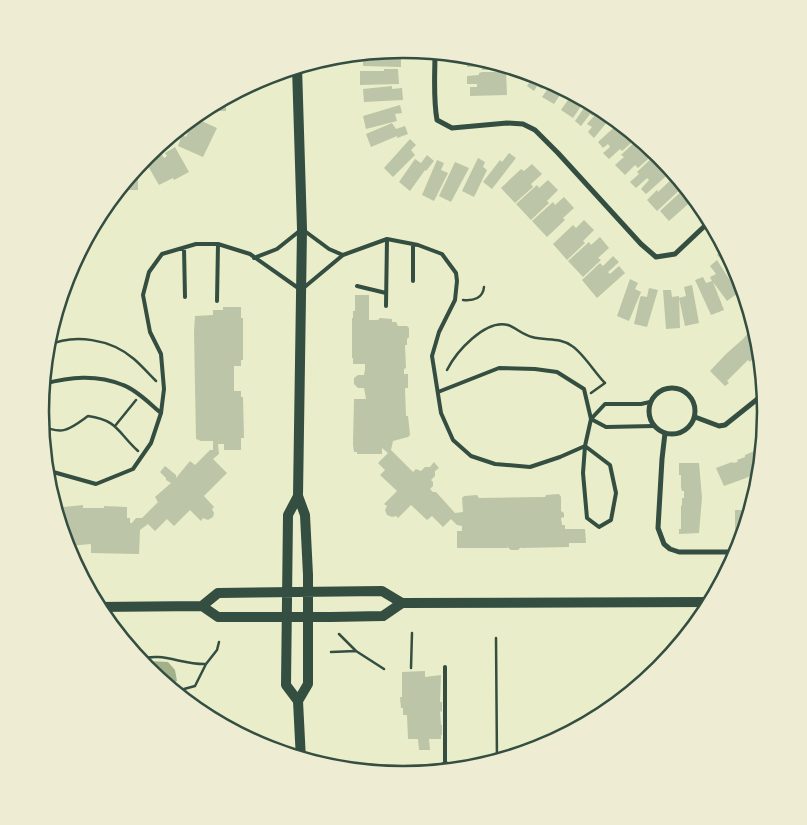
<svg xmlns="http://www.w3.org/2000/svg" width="807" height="825" font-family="Roboto,sans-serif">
<rect width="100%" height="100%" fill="#e9edc9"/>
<!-- water -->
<path fill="#a3b18a" d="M149,661L168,662L175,670L177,681L167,686L150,672Z"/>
<!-- building -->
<path fill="#bcc5a7" d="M372,52H401V67L363,66V53Z
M476,56L506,66V70H482V67H467V59H476Z
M384,69H398L399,84L360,85V71H384Z
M482,72H506L507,95L470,96V87H477V84H467V76L479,75V73Z
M535,74L548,80L542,89L537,86L534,91L527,86Z
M549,80L568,90L565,94L562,92L554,104L542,97L549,87L546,85Z
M392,86V89L402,88L403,100L364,102L363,89Z
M570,91L599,107L593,116L590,114L581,126L575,121L584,108L581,106L573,118L561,110L568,100L565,98Z
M220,100H226V111H203V110Z
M400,105L402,113L395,114L397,121L366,129L363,116Z
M601,108L612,116L594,138L588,132L592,127L587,124Z
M193,117L217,128L203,157L178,146L182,135L186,137L190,128L186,126Z
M620,122L638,137L622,151L620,149L609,159L603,153L610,147L608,144L603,148L598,142Z
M392,123L396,129L405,126L408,134L397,138V136L371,147L366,134Z
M639,138L656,152L638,168L635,165L625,175L615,165L624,157L621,155Z
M410,139L416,145L411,150L415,155L393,177L384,168Z
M175,147L189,172L174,180L173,178L159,185L145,161L155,155L157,158L162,155L164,158L167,156L165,153Z
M509,153L516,158L492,189L483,182L500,160L502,162Z
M657,153L673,170L646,194L641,189L649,180L647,178L636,188L630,182L639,174L637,172Z
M427,155L434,161L426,171L425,170L410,191L399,182L415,159L421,163Z
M478,158L485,162L483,167L487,170L474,197L462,191Z
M437,160L444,163L441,170L448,173L434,201L422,195Z
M455,162L469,168L451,202L439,196Z
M532,164L542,174L531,184L533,187L515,203L501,188L521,169L524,171Z
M138,166V190H118Z
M676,175L685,185L657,211L647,200L657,190L658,192Z
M548,180L558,190L547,201L549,203L531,220L516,204L537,185L539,188Z
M686,187L695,198L669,221L660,211Z
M564,197L574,208L563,218L565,220L547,237L532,221L553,202L555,205Z
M584,220L594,230L583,241L585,243L567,260L553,244L573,225L576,228Z
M600,237L609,248L598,258L601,260L583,277L568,261L589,242L591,245Z
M725,247L739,274L741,280L717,255Z
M613,256L619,262L608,272L610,274L619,266L625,273L597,298L582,280L600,263L603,266Z
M717,260L738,293L727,301L713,282L724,310L711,315L695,280L703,277L706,283L712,281L710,277L716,274L710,266Z
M630,279L638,283L635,289L641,292L629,321L617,316Z
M692,285L699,323L685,326L679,298L686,296L684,287Z
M649,288L658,290L647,327L634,324L640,298L641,296L647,297Z
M663,290H671L672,297L679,296L680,328L666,329Z
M355,295H369V320H378L380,318L392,319V322H396L398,326H407L409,328V337L407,339V345H405L406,368L404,369V374H408V388H405L406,416H408L410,435L408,437L393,441L391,450L413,472L416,469L421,471L425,467H430L434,462L439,468L435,471V476L431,480L433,482V486L430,489L433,492H436L455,513L463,512L462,498L464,496L477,495L479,498L545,497L546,495L559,494L561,497V511L564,513V517L561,518L562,525H565V529H585L586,543H569V547L521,548V547L518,550H511L507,547V548H457V531H462V526L457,525L451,519L443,527L432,516L427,520L411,505L398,518L396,516L392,517L387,515L385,510L387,506L384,504L397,491L380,475L385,470L378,463L388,453L382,448V454H357V452H354L353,445L354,399H366L364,388H358L354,384V378L358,375H364L365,369V364H353V358H352V318H353V311H355Z
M223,307H241V318H243V360H241V366H234V391H241V397H243L244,438H241V450H224V444H218L219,454L213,459L227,473L204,496L214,507L212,509L214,513L213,517L208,520L203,518L201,521L190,510L174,526L167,519L155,531L148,524L140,530L139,554L91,553V544L69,546V544H65L54,508L83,505V508H104V506L127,507V518H130V523H132L136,518H142L158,502L155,497L171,483L166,480V478L160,472L165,466L176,475V478L190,461L195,465L210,450H213V441H201L196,439L194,332L195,316L213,315V310H223Z
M755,325L761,348L753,357L754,358L750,362L748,360L727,381L729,383L725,386L710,371L726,354L743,339Z
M764,447L761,470L746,478L724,486L716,468L732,462L733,463L738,462L737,460L745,457V455Z
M679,463H699L702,498L699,533L679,534V529H681V505L682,506V498H684V491H682L681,487V475H679Z
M746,508H752L746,529L735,530V510H746Z
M425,671V677L441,675L440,702H442V712L440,711L441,725H442V735H441V739H429L430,750H419L418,739H408L407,715H403V708H401L400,697H402V672Z
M184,691L210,710L205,716L180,697Z"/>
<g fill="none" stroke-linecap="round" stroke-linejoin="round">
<!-- path -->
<path stroke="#344e41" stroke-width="2.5" d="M463,300C474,301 483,298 484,287
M47,346C74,333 111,339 134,359C142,366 149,374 156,381
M447,370C456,352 485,319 508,325C516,328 523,335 532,337C546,341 560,337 572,346C583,353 595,373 605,383L591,393
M41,425C63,436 70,429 88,416C118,420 118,433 138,451
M115,426L136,400
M339,634L356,651L384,669
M496,638L497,762
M331,652L356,651
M138,660C161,651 182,665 206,664
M411,668L412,633
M179,696L184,689L195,686L206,664L217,650L219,642"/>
<!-- service -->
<path stroke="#344e41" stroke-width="4" d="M413,244V281
M184,248L185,297
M254,258L277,249L302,229L329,249L343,255
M357,286L386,293
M217,301L218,244
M386,306L387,239
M43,384C70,377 96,374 123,385C137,390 150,404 161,413
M438,392L499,368L535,369L557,372L584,389L591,419L585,446L583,473L587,518L599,527L611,520L616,493L610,465L585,446
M591,419L605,404H641L650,402
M591,419L606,427L654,426
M46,470L96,484L133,469L151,443L161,413L164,389L161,354L150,332L143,295L149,272L162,254L196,244H218L250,254L301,290L343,255L387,239L418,245L442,254L456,273L457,281L455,300L439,332L432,356L441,413L453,440L471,456L495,464L530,467L560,457L585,446
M445,667V772
M378,770L434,768L446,763"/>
<!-- minor -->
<path stroke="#344e41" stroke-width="5" d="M435,52C435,75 433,98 437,120L452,128L507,123L523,124L535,130L558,153L641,244L656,257L675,254L711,220
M649 411a23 23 0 1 1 46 0a23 23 0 1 1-46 0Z
M695,417L719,426L725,425L765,393
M665,433L662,459L658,528L664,544L670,549L679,552H739"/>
<!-- secondary -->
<path stroke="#344e41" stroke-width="10" d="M297,67L302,229L298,496L305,515L308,575V684L298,701
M298,496L288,515L286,685L298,701L301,760
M202,606L218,593L382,591L402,603L712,602
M97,607L202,606L218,617H331L383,616L402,603"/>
</g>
<!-- crop -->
<path d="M0 0H807V825H0ZM49 412a354 354 0 1 1 708 0a354 354 0 1 1-708 0Z" fill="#eeecd3" fill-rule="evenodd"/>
<path fill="none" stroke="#344e41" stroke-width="2.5" d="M49 412a354 354 0 1 1 708 0a354 354 0 1 1-708 0Z"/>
</svg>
